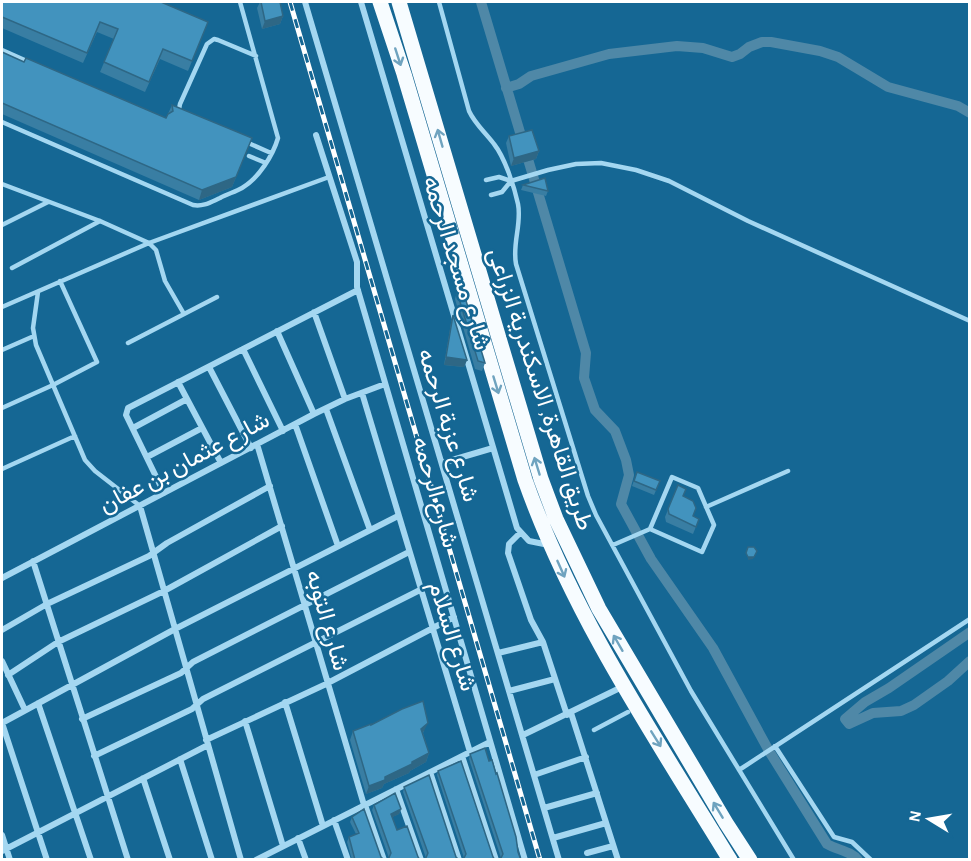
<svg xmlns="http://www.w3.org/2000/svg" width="971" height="861" font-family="'Alegreya Sans',Vazirmatn,sans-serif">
<rect width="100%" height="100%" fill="#156794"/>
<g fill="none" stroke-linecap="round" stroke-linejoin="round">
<!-- canal -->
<path stroke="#4f88a7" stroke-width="10" d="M481,2L586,353L584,378L595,410L615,431L626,460L629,475L621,504L651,559L713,648L769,751L827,844C837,850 851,851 858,860
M506,88L519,84L531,76L609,54L677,46L703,48L732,57L740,54L749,47L762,42H771L820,51L838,57L888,87L958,106L970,113
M970,632L889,688L865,702L845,719L849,724L873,713L901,711L914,705L948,681L970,661"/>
<!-- service -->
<path stroke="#a4d7f1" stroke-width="4.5" d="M439,2L469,111C475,124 485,132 494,144C505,158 514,186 518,204C522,224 512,243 516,264L588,496L596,515L691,691L794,860
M2,50L29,62
M181,113L179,109L180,104L207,44L214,39L218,40L256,56
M2,122L193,205C203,207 211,202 220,198C227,194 235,192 242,188C259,178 273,155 278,138L240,2
M246,142L271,153
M249,156L266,163
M486,180L499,177L511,181
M2,184L100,221L149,243L156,250L165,281L184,314
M491,195L502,192L511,181L548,170L576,164L601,163L636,170L669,181L748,221L970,321
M2,225L48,202
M12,268L100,221
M38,292L33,328L36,345L85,460L95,471L140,506
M2,307L149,243L329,177
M128,343L217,297
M2,350L34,336
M2,408L53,385L97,362L60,281
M2,469L75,436
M706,507L788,471
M613,545L650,529L672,477L698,488L714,525L702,552L650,529
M594,730L628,712
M775,746L834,837L852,842L871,860
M739,770L970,619"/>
<!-- minor -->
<path stroke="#a4d7f1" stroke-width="6" d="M305,2L559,860
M361,2L517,528L529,541L549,545
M316,135L357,262V287L525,860
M314,312L345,399
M277,331L314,414
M243,349L283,431
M209,367L251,448
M178,382L221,463
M362,393L470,752
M326,409L370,530
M295,424L338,546
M133,428L187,399
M257,444L364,805
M147,457L202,428
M442,463L493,448
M164,493L126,415L128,408L358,290
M140,506L241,860
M520,533L509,544L508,553L531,620L543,642L567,715
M33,561L128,860
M2,578L314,414L345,399L385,384
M2,630L47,604L149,556L167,543L270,486
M498,653L543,642
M2,661L25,710
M8,675L58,642L164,591L282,526
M509,691L555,679
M285,702L323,826
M38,703L91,860
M571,713L618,860
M82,719L181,673L193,662L409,552
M245,721L283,846
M2,723L175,629L398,516
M2,723L47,860
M523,735L624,686
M206,740L324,685L454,617
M94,756L192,709L203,699L420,590
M462,756L496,860
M180,759L212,860
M430,772L459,860
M534,775L586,757
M143,778L170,860
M396,789L421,860
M365,805L384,860
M544,808L597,793
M334,820L348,860
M2,835L10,860
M298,838L306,860
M553,838L606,823
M2,851L208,745
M587,853L613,846
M256,860L490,742"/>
<!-- trunk -->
<path stroke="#f7fcff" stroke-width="15" d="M380,2L404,74L525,480C573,616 655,737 730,860
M399,2L515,392L541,479L556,519L599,609L726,823L750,860"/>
<defs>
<path id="rail" d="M290,2L540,860"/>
</defs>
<!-- rail casing -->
<use href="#rail" stroke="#fff" stroke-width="5"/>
<!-- rail -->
<use href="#rail" stroke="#156794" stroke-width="3" stroke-dasharray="9" stroke-linecap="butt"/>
</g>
<!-- wall -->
<path fill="#397ea3" d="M2,2L208,22L188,71L160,59L145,92L100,72L114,39L97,32L83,63L2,28Z
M260,2H280L283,16L280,24L262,29L257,8Z
M2,52L24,62L166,118L172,105L248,148L232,187L199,200L2,114Z
M509,136L539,151L536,159L511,166L506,143Z
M523,185L548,191L546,196L521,190Z
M460,281L485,363L482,371L475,369L455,299Z
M453,315L467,360L464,367L444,365L451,323Z
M637,472L660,481L654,495L632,486Z
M678,485L693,516L699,519L693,534L666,522L665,517Z
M371,725L424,731L423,733L429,753L426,762L410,771L409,773L384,784L382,788L366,794L350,740L353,731Z
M470,754L518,852L501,858L469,759Z
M438,771L493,857L464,858L437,775Z
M404,787L456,857L426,858L403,792Z
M374,805L401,809L399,814L392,817L397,830L418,857L389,858L372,810Z
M352,817L381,857L384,860H352L347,842L349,837L356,834L350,822Z"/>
<!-- shaded-wall -->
<path fill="#2e6785" d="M283,16L280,24L262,29L265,21Z
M248,148L232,187L199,200L202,190Z
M539,151L536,159L511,166L514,158Z
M446,357L467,360L464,367L444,365Z
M748,557H754L753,559L748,560Z
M428,723L424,731L418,738L421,729Z
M429,753L426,762L410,771L409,773L384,784L382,788L366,794L369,786Z
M401,809L399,814L389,819L391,814Z"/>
<!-- building -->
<path fill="#4293be" stroke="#2e6785" stroke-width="1.5" d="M2,2H161L208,22L192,61L163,49L149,82L104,62L118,29L100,22L87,53L2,17Z
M261,2H280L283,16L265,21Z
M2,52L24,62L26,58L166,118L168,114L173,111L172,105L252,138L236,177L202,190L2,103Z
M532,130L539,151L514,158L509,136Z
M545,178L548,191L523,185Z
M460,281L485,363L478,361L457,292Z
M453,315L467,360L446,357Z
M637,472L660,481L656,490L634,481Z
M678,485L686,489L683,496L693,501L696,508L693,516L699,519L696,527L669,514L668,509Z
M748,547H754L757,551L754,557H748L746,553Z
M423,701L428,723L421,729L429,753L412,762V764L385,777V780L369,786L353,731L371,724V725L402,709Z
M485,748L489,761L492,760L496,774L497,773L516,837L518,852L521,860H500L503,854L470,754Z
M461,761L493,857L495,860H463L466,854L438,771Z
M429,775L456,857L459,860H425L428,853L404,787Z
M395,793L401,809L391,814L397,830L407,826L418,857L420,860H388L391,853L374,805Z
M364,809L381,857L384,860H355L349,837L359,833L352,817Z"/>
<!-- one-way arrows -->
<defs><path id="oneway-shaft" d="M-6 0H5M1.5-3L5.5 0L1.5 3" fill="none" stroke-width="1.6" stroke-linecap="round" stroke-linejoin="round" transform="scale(1.5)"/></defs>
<g stroke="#6fa3bf">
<use href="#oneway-shaft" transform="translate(398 57) rotate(72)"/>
<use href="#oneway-shaft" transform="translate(440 138) rotate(-106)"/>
<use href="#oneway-shaft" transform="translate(496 385) rotate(73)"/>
<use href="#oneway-shaft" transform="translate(537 466) rotate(-107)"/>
<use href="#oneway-shaft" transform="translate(561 569) rotate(66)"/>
<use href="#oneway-shaft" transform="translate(618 643) rotate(-120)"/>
<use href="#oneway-shaft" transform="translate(656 739) rotate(58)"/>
<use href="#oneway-shaft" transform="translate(718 810) rotate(-121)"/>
</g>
<g text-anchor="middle" stroke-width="5" stroke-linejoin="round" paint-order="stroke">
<!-- street labels -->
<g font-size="24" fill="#fff" stroke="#156794">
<text transform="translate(457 263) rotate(73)" y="8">شارع مسجد الرحمه</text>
<text transform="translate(541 389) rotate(72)" y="8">طريق القاهرة, الاسكندرية الزراعى</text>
<text transform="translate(449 425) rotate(73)" y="8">شارع عزبة الرحمه</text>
<text transform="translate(184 462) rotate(-28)" y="8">شارع عثمان بن عفان</text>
<text transform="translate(436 492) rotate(74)" y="8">شارع الرحمه</text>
<text transform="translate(328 620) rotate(74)" y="8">شارع التوبه</text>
<text transform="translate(453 636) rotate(73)" y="8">شارع السلام</text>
</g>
</g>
<!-- border -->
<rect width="971" height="861" fill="none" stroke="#ffffff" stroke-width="6"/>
<!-- north arrow -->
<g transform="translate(929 819) rotate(281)" stroke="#156794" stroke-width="4.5" paint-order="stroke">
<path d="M0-4.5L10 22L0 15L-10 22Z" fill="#ffffff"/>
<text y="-9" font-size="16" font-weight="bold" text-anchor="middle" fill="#ffffff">N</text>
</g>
</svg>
